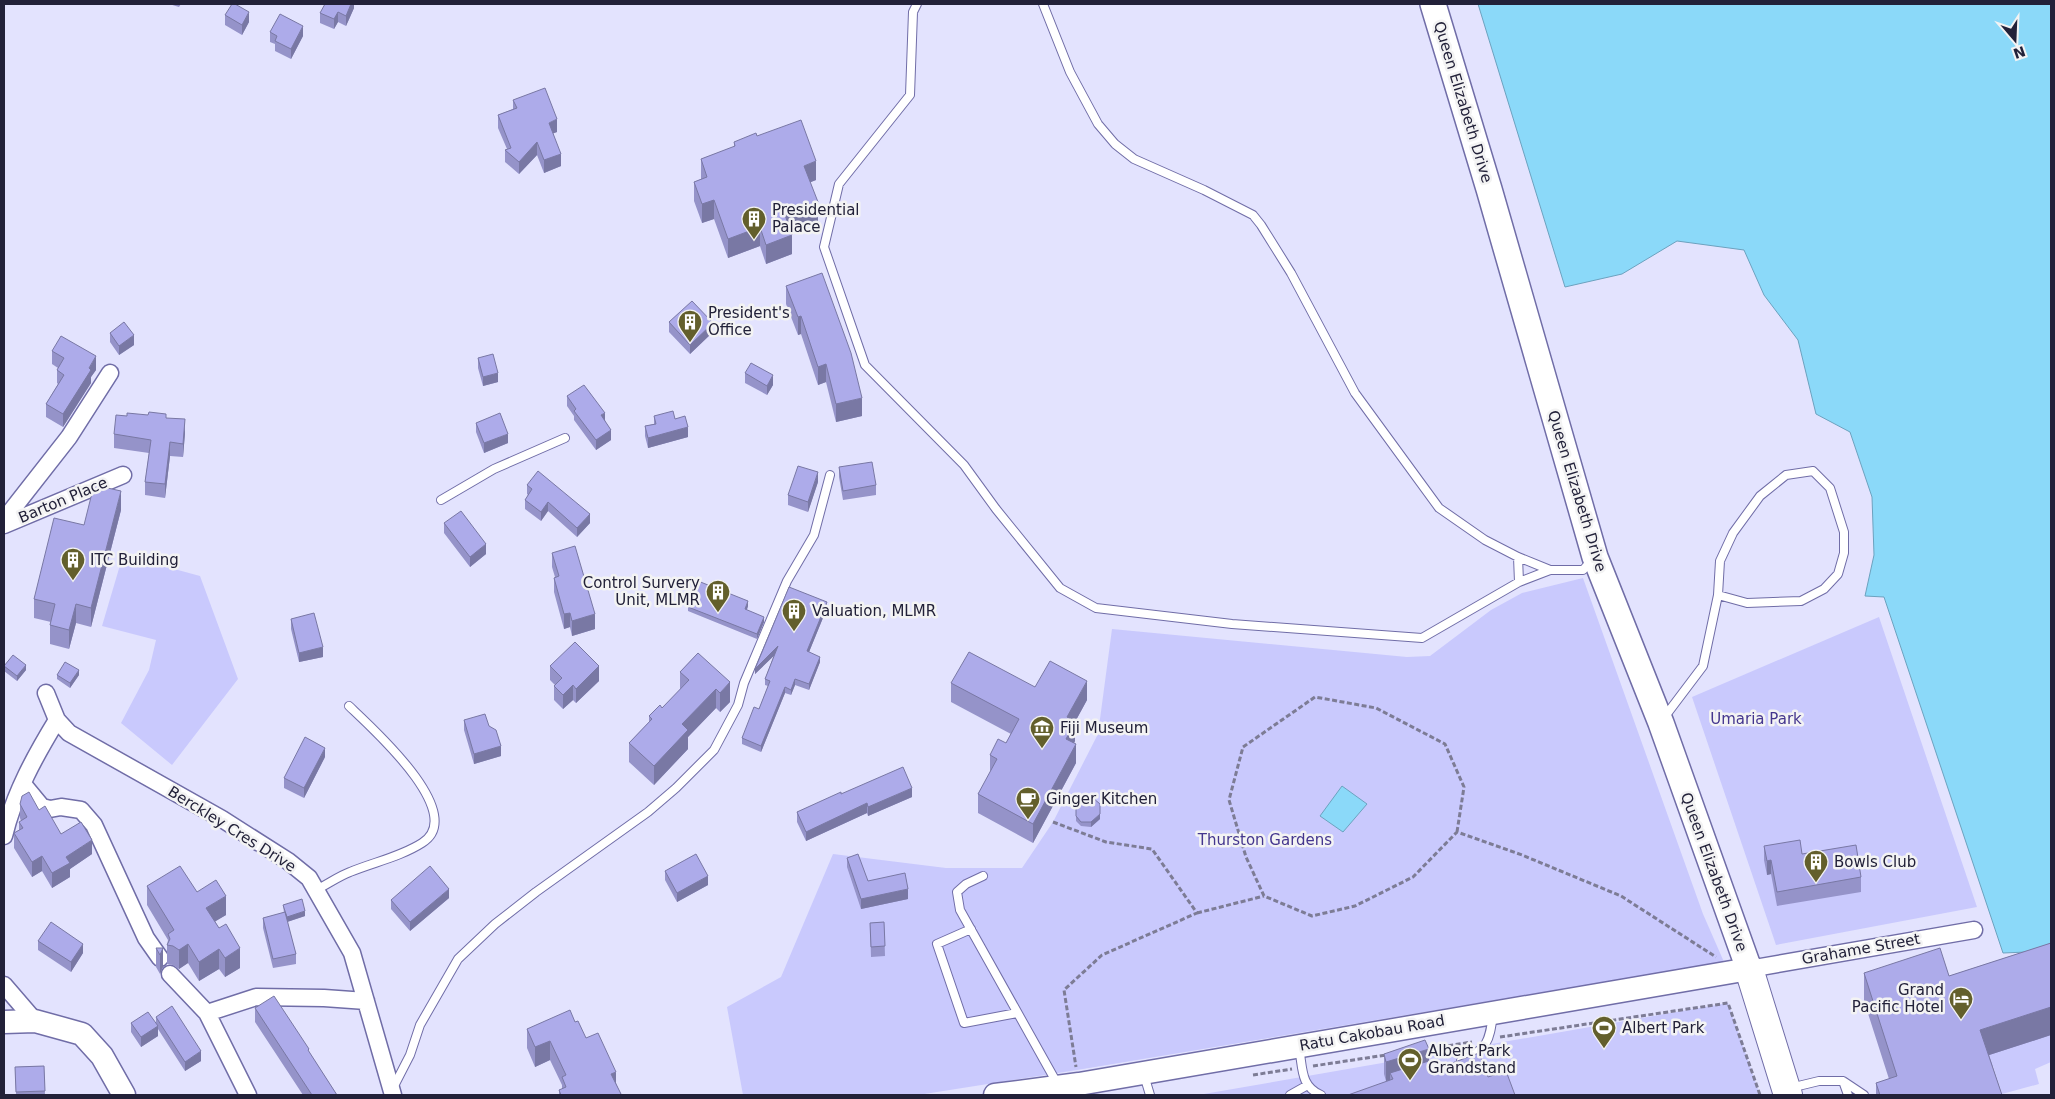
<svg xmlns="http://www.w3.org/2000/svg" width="2055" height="1099" font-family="'DejaVu Sans',sans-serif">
<rect width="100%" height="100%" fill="#e3e3fe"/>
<!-- green -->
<path fill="#c9c9fd" d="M123,555L200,576L238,679L172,765L121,723L149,670L156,640L102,626Z
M1583,578L1703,914L1724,962L1077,1070L918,1095H743L727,1007L781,977L833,854L946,868H1022L1053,822L1098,734L1112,629L1407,657L1430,656L1491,610L1522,593Z
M1879,617L1977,907L1776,945L1692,697Z
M1728,1003L1760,1095H1198Z
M2051,1035V1062L2035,1069L2039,1084L2002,1094L1993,1066L1984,1069L1955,1062Z"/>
<!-- water -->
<path fill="#8bd9f9" stroke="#6ca2bf" d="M1478,4H2051V951L2003,953L1884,597L1865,596L1874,555L1872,497L1850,432L1816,414L1798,340L1764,295L1744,250L1677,241L1622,274L1565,287Z
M1342,786L1367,804L1343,832L1320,816Z"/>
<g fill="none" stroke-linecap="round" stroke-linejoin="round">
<defs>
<path id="lane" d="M917,4L913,12L910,95L839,184L824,247L865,365L964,465L996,509L1060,588L1096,608L1232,624L1422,638L1519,582L1550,570H1583L1592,560
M1043,4L1070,72L1098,124L1115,144L1134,159L1204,190L1253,215L1261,225L1291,273L1355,393L1439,508L1485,540L1518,557L1550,570
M441,500L494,469L565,438
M1518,557L1519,582
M1663,719L1703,666L1718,595L1720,561L1733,533L1760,496L1786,475L1813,471L1830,488L1844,532V553L1838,574L1824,589L1801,601L1747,603L1718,595
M983,876L966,884L957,892L960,910L1058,1085
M316,890C328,884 339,876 350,872C374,862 400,857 422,843C469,814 371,727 349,706
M971,929L937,944L964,1023L1017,1013
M1299,1048C1303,1068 1300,1086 1321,1095
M1461,1061C1488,1049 1489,1042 1493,1015
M1144,1075L1150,1095
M1843,1081L1848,1095
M393,1088L410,1055L420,1025L458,959L495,924L536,892L648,812L676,788L714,750L738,705L744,683L787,581L814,535L830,475
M1790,1088L1819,1081H1843L1864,1095
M1290,1095L1306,1086"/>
<path id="street" d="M4,520L69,437L110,373
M4,525L123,475
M46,693L57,720L69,733L222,819L288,861L309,878L352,953L393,1095
M23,784L42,807L50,809L61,807L81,810L94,825L146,938L160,958
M4,836C14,794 35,756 57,720
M1749,969L1974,930
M170,974L207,1013L248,1095
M4,985L35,1021
M207,1013L256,997L324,998L366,1001"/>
<path id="secondary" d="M4,1022L35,1021L82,1034L102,1056L124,1095
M995,1095L1079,1084L1749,969"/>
<path id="primary" d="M1433,4L1489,189L1595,557L1661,723L1749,969"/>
<path id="highway" d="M1749,969L1788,1095"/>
</defs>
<!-- lane casing -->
<use href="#lane" stroke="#706da7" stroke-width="10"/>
<!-- street casing -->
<use href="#street" stroke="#706da7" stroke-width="19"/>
<!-- secondary casing -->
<use href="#secondary" stroke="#706da7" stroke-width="25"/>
<!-- primary casing -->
<use href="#primary" stroke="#706da7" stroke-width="28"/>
<!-- highway casing -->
<use href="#highway" stroke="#706da7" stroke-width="30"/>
<!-- path -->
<path stroke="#7d7c95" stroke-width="3" stroke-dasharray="5 2.5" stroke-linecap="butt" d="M1053,822L1106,842L1152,849L1197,913L1102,955L1064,990L1076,1067
M1457,832L1464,787L1445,744L1376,708L1315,697L1243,747L1229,800L1246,857L1264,896L1312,916L1355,906L1413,877L1457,832L1522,855L1621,896L1716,957
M1197,913L1264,896
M1500,1037L1728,1003L1760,1095
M1426,1049L1472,1042
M1313,1066L1386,1055
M1253,1075L1292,1069"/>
<!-- lane -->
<use href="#lane" stroke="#fff" stroke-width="8"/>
<!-- street -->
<use href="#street" stroke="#fff" stroke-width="16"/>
<!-- secondary -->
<use href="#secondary" stroke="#fff" stroke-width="22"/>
<!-- primary -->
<use href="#primary" stroke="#fff" stroke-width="25"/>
<!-- highway -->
<use href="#highway" stroke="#fff" stroke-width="28"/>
</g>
<!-- wall -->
<path fill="#9593c9" d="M169,4H181L179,7Z
M354,4V8L346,26L338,22L334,29L320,23V13Z
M225,15L249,22L242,35L225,25Z
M270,32L303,36L291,59L275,51V44L270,42Z
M513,100L557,132L553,133L561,166L544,173L537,155L519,174L505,162V150L507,149L498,128V115L513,109Z
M757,136L816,180L810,182L818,222L791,232L792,254L766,264L760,246L728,258L714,219L702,223L694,201V182L701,179V159L734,147V142Z
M786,286L862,416L836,422L826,382L818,385L801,334L798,335L786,304Z
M669,322L713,332L690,354L669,332Z
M110,333L134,345L119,355L110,342Z
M52,351L96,370L91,377V383L63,427L46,417V404L58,384L57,383V370L58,368L52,364Z
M478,358L498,382L483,386L478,368Z
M745,373L773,385L767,395L745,383Z
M567,396L605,420L611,440L596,450L574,420V416L567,406Z
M654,416L675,419L688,437L648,448L645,436V426L654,424Z
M166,418L185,433L183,457L170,456L165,498L145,495V482L149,453L114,448V434Z
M476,423L508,443L484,453L476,432Z
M839,467L876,485V495L843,500L839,477Z
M818,482L808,512L788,505V495Z
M527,485L590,523L577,537L548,511L541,521L525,509V500L528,495L527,494Z
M121,510L91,627L76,623L69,649L50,644V625L51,622L34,618V599L84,525Z
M444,523L486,554L470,567L444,533Z
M552,553L595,629L572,636L570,627L564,629L554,592V578L555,577L552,567Z
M748,606L747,610L764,622L757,639L688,611V607Z
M827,608L809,652L820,662L809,690L795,685L791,695L785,693L761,752L742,744V738L759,709L768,686L765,685V679L774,655L755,674V669Z
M291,619L323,657L299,662L291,629Z
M698,653L730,702L720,712L716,708L688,737V749L654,785L629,762V743L649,722V716L662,708L680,690V672Z
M4,666L26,670L17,681L4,671Z
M550,666L599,681L576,703L573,700L563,709L554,700V686L555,685L550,680Z
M57,675H79L70,688L57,679Z
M951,683L1035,687L1087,700L1075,722V741L1074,743L1076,763L1033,843L978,813V794L990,773V755L1006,743L1011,734L951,702Z
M464,720L489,726L501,756L474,764L464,730Z
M325,757L304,798L284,788V778Z
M841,794L912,797L868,816L867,813L806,841L797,822V812Z
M20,804L39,810L61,834L92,854L70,869V877L52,888L42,871L32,877L14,848V833L19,830V822L21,821L20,818Z
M1076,806L1100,819L1091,827L1081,826L1076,821Z
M1764,846L1802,854L1861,877V892L1777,906L1771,874L1767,875L1764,860Z
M847,858L868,881L908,899L861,909L847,867Z
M665,871L708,885L677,902L665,880Z
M147,886L197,892L226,915L215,921L240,968L225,977L219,969L199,981L188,963L179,969L173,965L167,964V945L168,940L147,905Z
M449,898L410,931L391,909V900Z
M283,905L305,916L287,922L296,954V964L273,968L263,928V918L284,913Z
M884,922L885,956L871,957L870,923Z
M38,941L83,953L71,972L38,950Z
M2051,943V1035L1989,1055L2002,1095H1876V1083L1889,1079L1864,1001V973L1949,976Z
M156,948H163V967L160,974L156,967Z
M255,1008L309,1052L337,1095H303L255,1022Z
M156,1017L201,1061L185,1071L158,1029V1036L141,1047L131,1032V1023L156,1024Z
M575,1022L616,1083L621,1095H559V1090L562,1089V1085L550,1060L535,1067L527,1048V1029Z
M1384,1054L1429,1061L1436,1069L1488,1077L1515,1095L1386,1081L1384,1074Z
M44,1066L45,1095H16L15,1067Z"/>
<!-- shaded-wall -->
<path fill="#7978a4" d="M351,4H354V8L346,26V16Z
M249,12V22L242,35V25Z
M338,12V22L334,29V19Z
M303,26V36L291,59V49Z
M557,119V132L549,135V123Z
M537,142V155L519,174V162Z
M561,154V166L544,173V160Z
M816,161V180L804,185V166Z
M714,200V219L702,223V204Z
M818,202V222L785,234V215Z
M760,227V246L728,258V239Z
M792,235V254L766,264V245Z
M801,316V334L798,335V317Z
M713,323V332L690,354V345Z
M134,335V345L119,355V346Z
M96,356V370L91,377V383L63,427V414Z
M826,364V382L818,385V367Z
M498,373V382L483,386V377Z
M773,375V385L767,395V386Z
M862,398V416L836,422V404Z
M605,413V423L601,415Z
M185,419V433L183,457V444Z
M688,427V437L648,448V438Z
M611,430V440L596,450V440Z
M508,434V443L484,453V443Z
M170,442V456L165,498V484Z
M818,472V482L808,512V502Z
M121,491V510L91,627V608Z
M548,502V511L541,521V512Z
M590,514V523L577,537V528Z
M486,544V554L470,567V557Z
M748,601V606L745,614V609Z
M827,602V608L807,657V651Z
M76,604V623L69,649V630Z
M570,613V627L564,629V614Z
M595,614V629L572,636V621Z
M764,617V622L757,639V634Z
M778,646V652L755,674V669Z
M323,647V657L299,662V653Z
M820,657V662L809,690V684Z
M26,665V670L17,681V676Z
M599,666V681L576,703V689Z
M79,670V675L70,688V683Z
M795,679V685L791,695V690Z
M1087,681V700L1075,722V741L1066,758V739L1067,717Z
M730,682V702L720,712V693Z
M573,685V700L563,709V695Z
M785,687V693L761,752V746Z
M716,689V708L688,737V749L654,785V766L682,724Z
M1076,744V763L1033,843V824Z
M501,746V756L474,764V754Z
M325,748V757L304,798V788Z
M912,788V797L868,816V807Z
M867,803V813L806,841V832Z
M1100,814V819L1091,827V822Z
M92,840V854L70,869V877L52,888V873L66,857Z
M42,856V871L32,877V862Z
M1771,860V874L1767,875V861Z
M708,876V885L677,902V893Z
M449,889V898L410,931V922Z
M908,889V899L861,909V899Z
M226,896V915L206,927V908Z
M305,911V916L287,922V917Z
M83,944V953L71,972V962Z
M188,944V963L179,969V950Z
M163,948V967L160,974V955Z
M240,948V968L225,977V958Z
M219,949V969L199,981V962Z
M2051,1007V1035L1980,1058V1030Z
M158,1026V1036L141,1047V1037Z
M550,1041V1060L535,1067V1047Z
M1429,1049V1068L1390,1073V1080L1386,1081V1062Z
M201,1051V1061L185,1071V1062Z
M616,1072V1091L611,1074Z"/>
<!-- building -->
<path fill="#adabea" stroke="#7978a4" d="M232,4H235L249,12L242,25L225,15Z
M325,4H351L346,16L338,12L334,19L320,13Z
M280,14L303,26L291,49L275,41L277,36L270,32Z
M545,88L557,119L549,123L561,154L544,160L537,142L519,162L505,150L511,148L498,115L517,108L513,100Z
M801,120L816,161L804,166L818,202L785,215L792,235L766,245L760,227L728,239L714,200L702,204L694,182L707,177L701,159L735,146L734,142L756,133L757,136Z
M822,273L851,353L862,398L836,404L826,364L818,367L801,316L798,317L786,286Z
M692,301L713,323L690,345L669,322Z
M124,322L134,335L119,346L110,333Z
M61,336L96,356L89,368L91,370L63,414L46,404L64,375L57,370L64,358L52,351Z
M493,354L498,373L483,377L478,358Z
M751,363L773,375L767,386L745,373Z
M584,385L605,413L601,415L611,430L596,440L574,411L576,409L567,396Z
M673,411L675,419L685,416L688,427L648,438L645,426L656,424L654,416Z
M149,412L166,414V418L185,419L183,444L170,442L165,484L145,482L151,440L114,434L116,415L127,416V413L148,415Z
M500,413L508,434L484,443L476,423Z
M872,462L876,485L843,491L839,467Z
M798,466L818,472L808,502L788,495Z
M538,471L590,514L577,528L548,502L541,512L525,500L532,489L527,485Z
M94,485L121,491L91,608L76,604L69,630L50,625L55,604L34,599L54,518L84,525Z
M461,511L486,544L470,557L444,523Z
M575,546L595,614L572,621L570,613L564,614L554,578L559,576L552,553Z
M698,581L748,601L745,609L764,617L757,634L688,607Z
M789,587L827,602L807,651L820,657L809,684L795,679L791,690L785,687L761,746L742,738L754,707L759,709L770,681L765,679L778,646L755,669Z
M314,613L323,647L299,653L291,619Z
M575,642L599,666L576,689L573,685L563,695L554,686L562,678L550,666Z
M969,652L1035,687L1050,661L1087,681L1067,717L1075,722L1066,739L1076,744L1033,824L978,794L997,759L990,755L998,739L1006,743L1019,719L951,683Z
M698,653L730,682L720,693L716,689L682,724L688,730L654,766L629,743L652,719L649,716L660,705L662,708L689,680L680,672Z
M13,655L26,665L17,676L4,666Z
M65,662L79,670L70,683L57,675Z
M485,714L489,726L496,730L501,746L474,754L464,720Z
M305,737L325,748L304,788L284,778Z
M903,767L912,788L868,807L867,803L806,832L797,812L841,792V794Z
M29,792L39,810L45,806L61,834L81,822L92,840L66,857L70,863L52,873L42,856L32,862L14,833L23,828L19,822L27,817L20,804L22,796Z
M1093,798L1100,804V814L1091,822H1081L1076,816V806L1083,799Z
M1800,840L1802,854L1856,845L1861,877L1777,892L1771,860L1767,861L1764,846Z
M696,854L708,876L677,893L665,871Z
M858,854L868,881L905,873L908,889L861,899L847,858Z
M180,866L197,892L216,880L226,896L206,908L219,928L226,924L240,948L225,958L219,949L199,962L188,944L179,950L173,946L167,945L170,939L168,934L174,930L147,886Z
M430,866L449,889L410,922L391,900Z
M302,899L305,911L287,917L283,905Z
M285,912L296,954L273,959L263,918Z
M51,922L83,944L71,962L38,941Z
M884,922L885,946L871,947L870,923Z
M2051,943V1007L1980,1030L2002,1095H1880L1876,1083L1897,1076L1864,973L1940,948L1949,976Z
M156,948H163L160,955Z
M274,996L309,1049L308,1050L337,1095H312L255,1008Z
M172,1006L201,1051L185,1062L156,1017Z
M570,1010L575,1022L578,1021L586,1038L598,1033L616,1072L611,1074L621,1094L618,1095H561L559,1090L566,1087L562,1077L566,1075L550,1041L535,1047L527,1029Z
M148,1012L158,1026L141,1037L131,1023Z
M1425,1040L1429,1049L1386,1062L1384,1054Z
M1479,1053L1488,1077L1506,1071L1515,1095H1348L1393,1079L1390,1073L1432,1060L1436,1069Z
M44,1066L45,1091L16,1092L15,1067Z"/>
<!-- icons -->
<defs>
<symbol id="building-pin" viewBox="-11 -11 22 30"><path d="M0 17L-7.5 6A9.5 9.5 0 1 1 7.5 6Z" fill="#635f2c" stroke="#f3f3f3"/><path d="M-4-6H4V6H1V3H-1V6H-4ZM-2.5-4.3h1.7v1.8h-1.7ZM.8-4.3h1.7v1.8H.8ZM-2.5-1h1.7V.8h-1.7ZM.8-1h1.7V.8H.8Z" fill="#fff"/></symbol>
<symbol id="museum-pin" viewBox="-11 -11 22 30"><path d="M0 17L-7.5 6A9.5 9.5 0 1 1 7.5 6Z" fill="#635f2c" stroke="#f3f3f3"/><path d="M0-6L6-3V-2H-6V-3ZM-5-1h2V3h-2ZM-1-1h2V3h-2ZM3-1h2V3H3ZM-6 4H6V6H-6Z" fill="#fff"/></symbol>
<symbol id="cafe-pin" viewBox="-11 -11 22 30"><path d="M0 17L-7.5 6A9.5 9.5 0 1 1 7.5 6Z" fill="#635f2c" stroke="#f3f3f3"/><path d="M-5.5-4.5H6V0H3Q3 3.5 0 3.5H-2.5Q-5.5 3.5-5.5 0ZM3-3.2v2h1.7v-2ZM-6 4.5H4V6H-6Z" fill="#fff"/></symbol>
<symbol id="hotel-pin" viewBox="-11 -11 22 30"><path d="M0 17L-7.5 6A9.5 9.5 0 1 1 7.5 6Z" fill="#635f2c" stroke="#f3f3f3"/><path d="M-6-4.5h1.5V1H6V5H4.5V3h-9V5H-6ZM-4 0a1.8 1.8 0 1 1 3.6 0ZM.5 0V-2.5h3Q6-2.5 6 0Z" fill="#fff"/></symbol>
<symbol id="stadium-pin" viewBox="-11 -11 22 30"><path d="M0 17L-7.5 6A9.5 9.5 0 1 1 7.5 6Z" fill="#635f2c" stroke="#f3f3f3"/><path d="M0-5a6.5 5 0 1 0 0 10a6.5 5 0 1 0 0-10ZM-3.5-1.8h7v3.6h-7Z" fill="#fff"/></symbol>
</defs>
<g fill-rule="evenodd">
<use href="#building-pin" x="740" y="205" width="28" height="38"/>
<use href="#building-pin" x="676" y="308" width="28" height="38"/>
<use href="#building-pin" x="59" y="546" width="28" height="38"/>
<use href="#building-pin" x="704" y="578" width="28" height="38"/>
<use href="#building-pin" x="780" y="597" width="28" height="38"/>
<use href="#museum-pin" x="1028" y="714" width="28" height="38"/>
<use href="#cafe-pin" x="1014" y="785" width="28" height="38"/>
<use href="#building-pin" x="1802" y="848" width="28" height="38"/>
<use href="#hotel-pin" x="1947" y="985" width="28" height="38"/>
<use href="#stadium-pin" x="1590" y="1014" width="28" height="38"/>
<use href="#stadium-pin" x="1396" y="1046" width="28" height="38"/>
</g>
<g text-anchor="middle" stroke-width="5" stroke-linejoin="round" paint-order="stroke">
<!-- street labels -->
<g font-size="15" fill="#222139" stroke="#f3f3f3">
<text transform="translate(1463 102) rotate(73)" y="5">Queen Elizabeth Drive</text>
<text transform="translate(1577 491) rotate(73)" y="5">Queen Elizabeth Drive</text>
<text transform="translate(63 500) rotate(-23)" y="5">Barton Place</text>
<text transform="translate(232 829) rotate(32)" y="5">Berckley Cres Drive</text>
<text transform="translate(1714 872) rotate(70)" y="5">Queen Elizabeth Drive</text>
<text transform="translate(1861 949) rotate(-10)" y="5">Grahame Street</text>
<text transform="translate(1372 1033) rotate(-10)" y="5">Ratu Cakobau Road</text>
</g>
<!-- poi labels -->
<g font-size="15" fill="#222139" stroke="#f3f3f3" text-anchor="start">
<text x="772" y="215">Presidential<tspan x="772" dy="17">Palace</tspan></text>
<text x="708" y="318">President's<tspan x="708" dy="17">Office</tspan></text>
<text x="90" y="565">ITC Building</text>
<text x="700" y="588" text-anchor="end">Control Survery<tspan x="700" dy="17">Unit, MLMR</tspan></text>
<text x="812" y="616">Valuation, MLMR</text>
<text x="1060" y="733">Fiji Museum</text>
<text x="1046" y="804">Ginger Kitchen</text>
<text x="1834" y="867">Bowls Club</text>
<text x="1944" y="995" text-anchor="end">Grand<tspan x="1944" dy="17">Pacific Hotel</tspan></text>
<text x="1622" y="1033">Albert Park</text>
<text x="1428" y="1056">Albert Park<tspan x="1428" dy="17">Grandstand</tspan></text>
</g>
<!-- park labels -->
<g font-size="15" fill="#44368e" stroke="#f3f3f3">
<text x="1756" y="724">Umaria Park</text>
<text x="1265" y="845">Thurston Gardens</text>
</g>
</g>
<!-- border -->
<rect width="2055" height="1099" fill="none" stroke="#222139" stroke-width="10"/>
<!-- north arrow -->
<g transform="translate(2015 40) rotate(161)" stroke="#f3f3f3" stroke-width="4" paint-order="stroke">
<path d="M0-4L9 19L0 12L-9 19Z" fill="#222139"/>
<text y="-8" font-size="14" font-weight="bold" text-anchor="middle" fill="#222139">N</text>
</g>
</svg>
